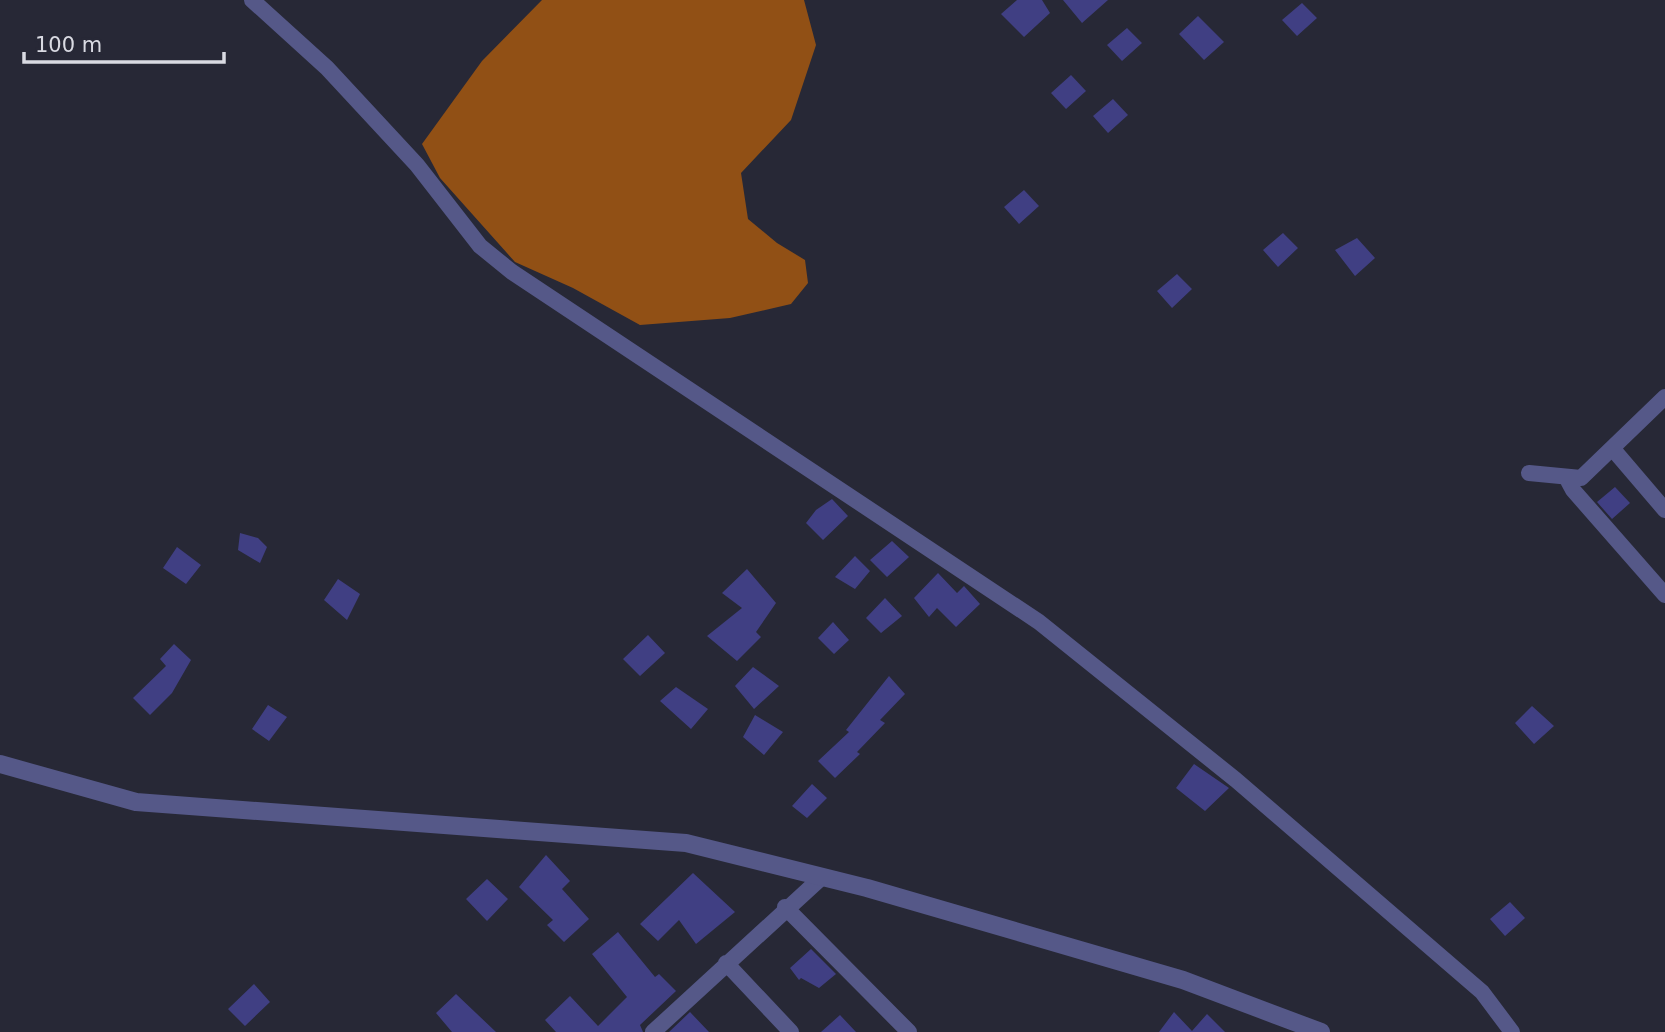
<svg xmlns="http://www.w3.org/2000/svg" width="1665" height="1032" font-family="'DejaVu Sans',sans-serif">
<rect width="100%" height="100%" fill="#272836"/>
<!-- water -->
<path fill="#915015" d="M542,0H804L816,45L791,120L741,173L748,219L777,243L805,260L808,283L791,304L730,318L640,325L573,288L515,262L440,178L422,144L482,61Z"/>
<!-- building -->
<path fill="#403f83" d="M1017,0H1042L1050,13L1024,37L1001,14Z
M1063,0H1108L1082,23Z
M1302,3L1317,18L1297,36L1282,20Z
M1198,16L1224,42L1204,60L1179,34Z
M1127,28L1142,43L1122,61L1107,45Z
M1071,75L1086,91L1066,109L1051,93Z
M1113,99L1128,115L1108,133L1093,116Z
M1024,190L1039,206L1019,224L1004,207Z
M1283,233L1298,248L1278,267L1263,250Z
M1357,238L1375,258L1355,276L1335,250Z
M1177,274L1192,289L1172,308L1157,291Z
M1615,487L1630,503L1612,519L1597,502Z
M832,499L848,516L823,540L806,523L816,510Z
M240,533L258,538L267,547L260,563L238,550Z
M892,541L909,557L887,577L870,560Z
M177,547L201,565L186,584L163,568Z
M855,556L870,571L855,589L835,577Z
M747,569L776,603L756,632L761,637L737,661L707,636L742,608L722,593Z
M938,573L957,593L964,586L980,604L956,627L937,608L929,617L914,598Z
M338,579L360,594L347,620L324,600Z
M885,598L902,616L881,633L866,618Z
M833,622L849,640L834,654L818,638Z
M648,635L665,653L640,676L623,659Z
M174,644L191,660L172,693L150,715L133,698L166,666L160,659Z
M753,667L779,686L754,709L735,686Z
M889,676L905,694L880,720L885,723L857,752L860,754L835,778L818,761L849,732L846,730Z
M676,687L708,709L691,729L660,701Z
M268,705L287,717L269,741L252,729Z
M1532,706L1554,726L1534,744L1515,723Z
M755,715L783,732L764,755L743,737Z
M1194,764L1229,788L1205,811L1176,788Z
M812,784L827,798L807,818L792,806Z
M546,855L570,881L562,889L589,919L564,942L547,925L553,920L519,887Z
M693,873L735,912L696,944L679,920L658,941L640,924Z
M487,879L508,899L487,921L466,899Z
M1510,902L1525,918L1505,936L1490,919Z
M618,932L655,977L659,974L676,991L640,1025L643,1032H556L545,1020L570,996L598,1026L627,997L592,954Z
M811,949L836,974L819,988L801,978L799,980L790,968Z
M254,984L270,1002L245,1026L228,1009Z
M456,994L496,1032H452L436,1013Z
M690,1012L709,1032H669Z
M1174,1012L1192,1031L1207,1014L1225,1032H1159Z
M840,1015L856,1032H821Z"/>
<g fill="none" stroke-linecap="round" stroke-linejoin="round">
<!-- minor -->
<path stroke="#555888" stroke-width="16" d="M252,0L327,68L417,165L480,246L512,272L1039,622L1236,780L1482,992L1512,1032
M1612,448L1665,510
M1529,473L1581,478L1665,397
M1566,477L1573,490L1665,595
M785,907L909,1032
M726,963L791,1032
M653,1032L822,877"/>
<!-- tertiary -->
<path stroke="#555888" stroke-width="18" d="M0,764L136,802L686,843L867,888L1183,980L1321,1032"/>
</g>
<!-- scale -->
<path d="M24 52v10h200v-10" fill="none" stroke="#d9dae2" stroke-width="3.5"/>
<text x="35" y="52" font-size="21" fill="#d9dae2" stroke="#272836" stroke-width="5" paint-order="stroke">100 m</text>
</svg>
